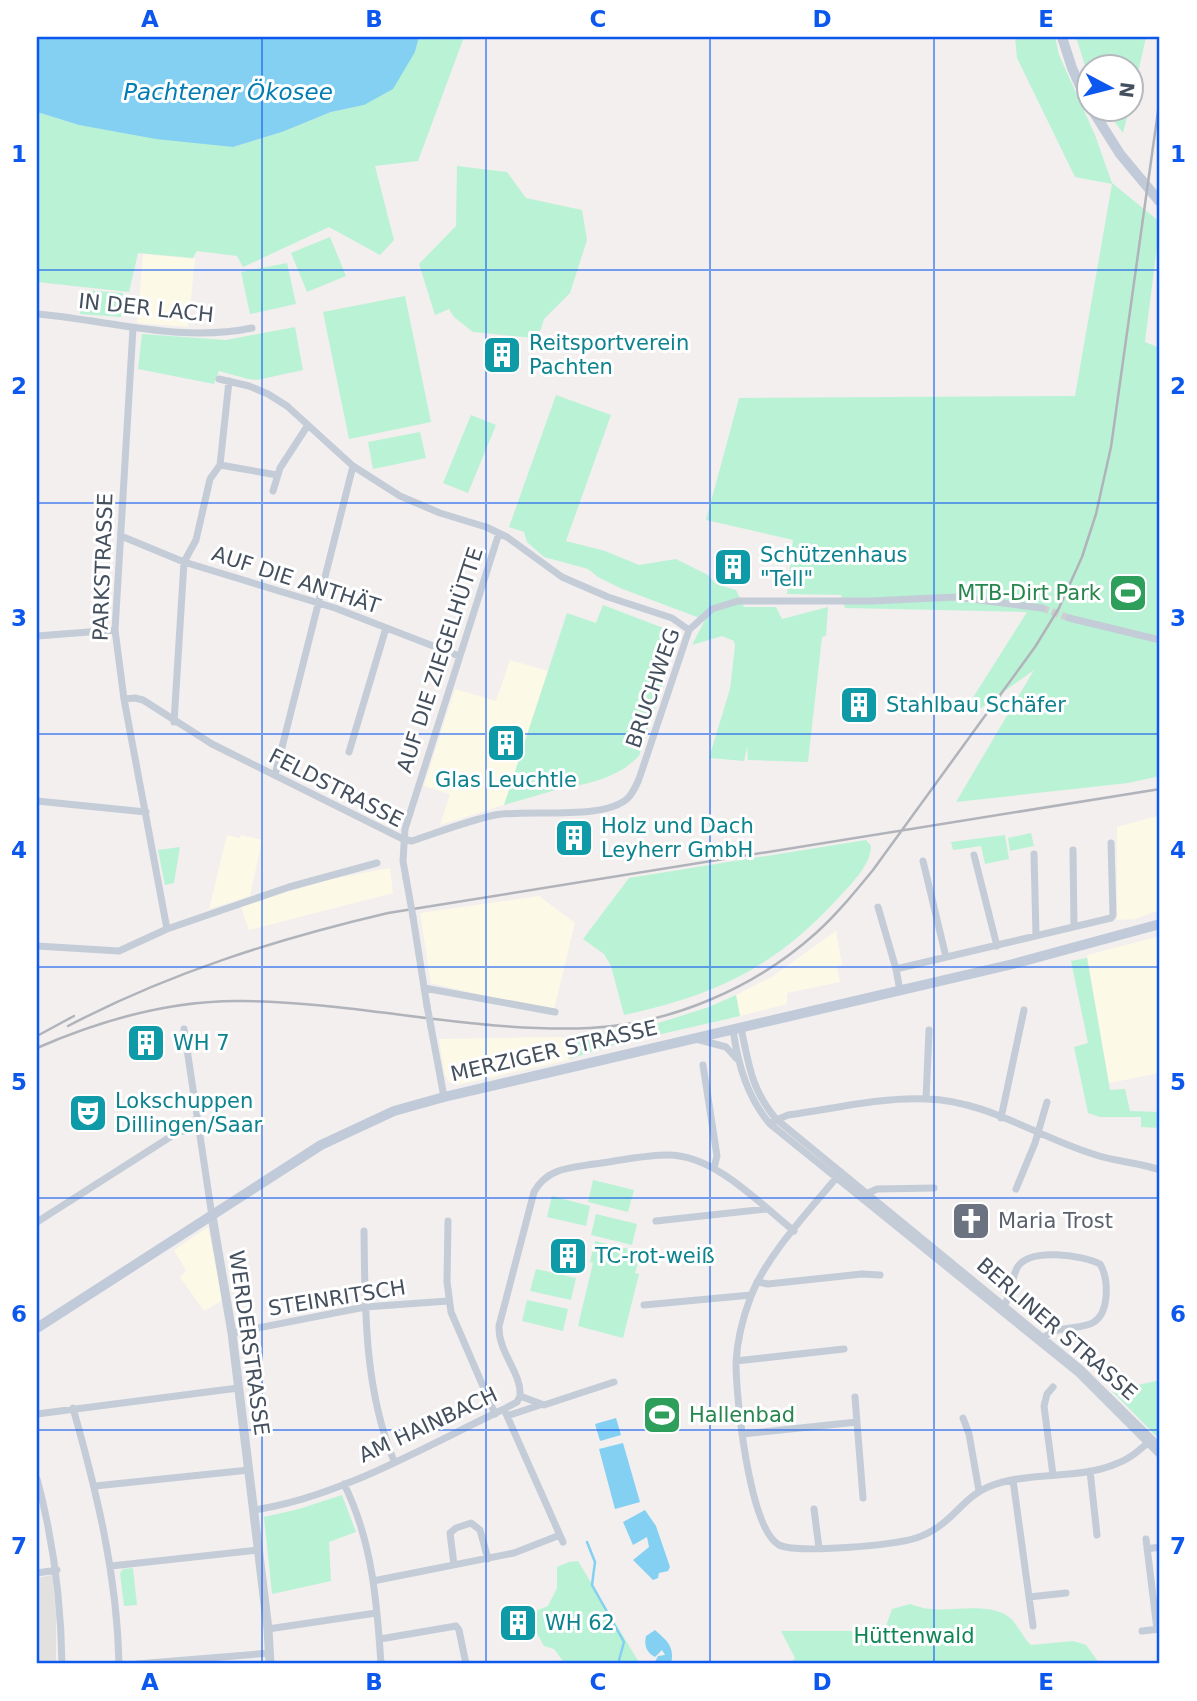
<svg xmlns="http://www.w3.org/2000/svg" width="1197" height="1701" font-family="'DejaVu Sans',sans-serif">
<rect width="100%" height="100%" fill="#f2efee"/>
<!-- commercial -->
<path fill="#fdf9e7" d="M143,254L195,259L188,327L137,323Z
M510,660L548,671L504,805L440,825L450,794L424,786L455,689L496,701Z
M1160,815V910L1135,919L1117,920V827Z
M227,835L240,838L241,835L262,840L250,896L209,909Z
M390,868L393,893L249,930L241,907L326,880Z
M539,896L575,923L554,1009L519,1004L431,983L420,913Z
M836,931L842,964L837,967L840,982L787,993V1004L740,1016L736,995L773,976Z
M1160,936V1073L1109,1083L1087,955Z
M561,1037L566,1038L569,1060L457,1085L449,1082L445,1075L439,1039Z
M208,1227L223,1300L204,1311L180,1277L186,1271L174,1250Z"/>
<!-- education -->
<path fill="#e3e0e0" d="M52,1575L56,1614V1664H37V1578Z"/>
<!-- green -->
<path fill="#baf2d5" d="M419,37H464L418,161L375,166L394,240L380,255L329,227L243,267L237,256L197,251L193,258L138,253L129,292L37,282V112L79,125L233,147L282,132L331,112L364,105L415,52Z
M1015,37H1055L1059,55L1095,135L1112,183L1160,222L1145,342L1160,348V776L1128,783L956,802L1034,670L974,713L967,707L1027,612L845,608L841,595L787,594L793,540L706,520L739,398L1075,396L1112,184L1075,177L1017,58Z
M1076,37H1146L1131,104L1130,66H1088V75Z
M1105,109H1129L1123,133Z
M457,166L507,172L526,198L582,210L587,240L570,293L544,319L541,329L534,338L473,332L454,317L449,309L435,315L419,264L456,226Z
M330,237L346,276L307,292L291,253Z
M287,263L296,304L250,314L241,272Z
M81,290L123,293L121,317L80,314Z
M405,296L431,422L349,439L323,312Z
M295,327L303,370L257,380L248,379L219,371L214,384L138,369L142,334L226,340Z
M556,395L611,415L566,541L605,551L639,565L676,559L708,575L716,584L736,590L744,607H776L782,619L828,607L826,636L822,637L808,762L748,760L747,747L744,761L709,758L730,689L735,646L734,641L722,636L692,645L705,620L620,588L598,577L588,569L544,557L527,542L524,532L509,527Z
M471,415L496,425L468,493L443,483Z
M420,432L426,458L373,469L368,442Z
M603,605L679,634L639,756C618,777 597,781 568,788L566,787L504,805L567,613L596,623Z
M1031,833L1034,846L1010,851L1008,838Z
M1005,835L1009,859L985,864L981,846L953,850L951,842Z
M866,840L871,846C871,864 853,882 841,895C777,966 717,995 624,1015L611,966L604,954L583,939L629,878Z
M180,847L174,883L165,885L158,850Z
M1087,958L1110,1090L1125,1089L1130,1111L1160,1112V1128L1141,1127V1117H1100L1088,1113L1074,1047L1088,1043L1071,961Z
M736,995L740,1016L609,1046L569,1059L566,1038L649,1026L709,1007Z
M593,1180L634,1190L628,1212L588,1202Z
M552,1196L590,1206L586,1226L547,1217Z
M596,1214L637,1224L632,1245L591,1235Z
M595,1241L641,1252L635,1273L639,1274L623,1338L578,1326L593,1263L590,1262Z
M536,1269L576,1278L571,1300L530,1291Z
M527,1300L568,1309L563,1331L522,1321Z
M1160,1380V1440L1112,1391Z
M342,1495L356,1532L329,1542L331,1581L272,1594L264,1517L299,1509Z
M578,1561L640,1664H565L554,1649L544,1646L536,1632L533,1612L548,1606L557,1588V1567L569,1562Z
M133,1568L137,1605L124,1606L120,1573L123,1569Z
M910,1604C917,1606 924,1609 931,1609C953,1611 982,1604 1002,1613C1016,1618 1021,1636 1031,1645L1073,1641L1086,1645L1100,1664H790L795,1658L781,1631H861L886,1626L892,1609Z"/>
<!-- water -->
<path fill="#84d0f2" d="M37,37H419L415,52L393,89L364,105L331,112L282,132L233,147L156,139L79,125L37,112Z
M616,1418L621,1435L600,1441L595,1424Z
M623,1443L640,1502L615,1509L599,1449Z
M645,1510L656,1526L670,1567L668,1571L659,1573L658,1578L653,1580L633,1560L649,1547L647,1537L633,1545L623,1522Z
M655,1630C667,1641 675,1646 671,1664H654L658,1656L665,1655L662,1650L655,1657C646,1652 644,1645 646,1636Z"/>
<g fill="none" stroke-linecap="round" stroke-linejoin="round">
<!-- stream -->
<path stroke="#84d0f2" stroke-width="2.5" d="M587,1542L595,1562L592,1585L624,1642L618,1664"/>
<!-- minor-tunnel -->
<path stroke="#cfcfd1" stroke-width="7" stroke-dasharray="7 3.5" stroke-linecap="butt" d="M1042,608L1069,618"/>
<!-- minor -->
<path stroke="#c4ccd8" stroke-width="7" d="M37,314C108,320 180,343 252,328
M133,328L115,630L124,699L167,929
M219,379L249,386L268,394L287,406L353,466L400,496L440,513L486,527L507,537L562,577L608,597L672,618L689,630
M220,465L277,475
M273,491L280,468L308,425
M121,536L184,562L335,608L459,656
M1069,618L1160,640
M37,636L115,630
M124,699L135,698L143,700L212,744L403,839L412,841C439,832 467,821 495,815C527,809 604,821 628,798C633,793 636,786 639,779L689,630L712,609L738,601H871L956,597L1042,608
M174,722L184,562L196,540L210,479L220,465L229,381
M349,752L386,628
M275,775L353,466
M37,801L146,812
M1073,850L1074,927
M1034,854L1036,936
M974,855L997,946
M923,861L946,957
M406,878L403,861L405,829L499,533
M878,907L896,969L900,991
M413,917L427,1006
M37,946L119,951L167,929L289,887L377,863
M896,969L1111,918L1113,915L1111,843
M424,988L555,1012
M431,1027L444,1097
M741,1028C749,1065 751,1089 776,1119L1081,1369L1160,1447
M184,1029L212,1216
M733,1030C738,1064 747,1097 770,1124L1078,1373L1160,1455
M696,1039L726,1047L737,1059
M703,1065L717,1156L714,1168
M926,1099L929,1030
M1001,1118L1024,1010
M774,1121L788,1115C833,1109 880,1097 926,1099C985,1100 1038,1137 1093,1154C1115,1162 1138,1162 1160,1170
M841,1172C812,1208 767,1254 751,1296C743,1317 737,1341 736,1363C736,1397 749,1528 779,1545C798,1554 894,1545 916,1538C951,1527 961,1498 988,1487C1029,1470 1078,1481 1118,1463C1131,1458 1142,1448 1152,1439
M1016,1189L1035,1143L1047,1102
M866,1194L877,1189L934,1188
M448,1221L447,1282L451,1312L495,1414
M656,1221L767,1209
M37,1222L178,1132L198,1128
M364,1231C365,1308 364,1389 394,1461
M757,1282L768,1284L862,1274L880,1275
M644,1305L751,1295
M1002,1309C1012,1296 1010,1282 1017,1268C1028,1247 1083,1255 1100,1264C1106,1274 1107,1285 1106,1297C1102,1343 1061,1316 1042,1340
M232,1333L365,1307L448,1301
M736,1361L844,1349
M1053,1387L1047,1394L1044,1406L1053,1475
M520,1396C522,1373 498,1353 499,1326L534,1192C547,1168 569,1168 594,1164C618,1161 643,1155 668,1155C715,1155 759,1203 794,1231
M520,1396L544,1405L614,1382
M855,1397L863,1498
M73,1408C97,1493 117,1575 119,1664
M504,1409L563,1542
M37,1414L238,1388
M507,1416L540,1405
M963,1418L969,1434L979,1491
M743,1434L857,1422
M1090,1471L1097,1535
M37,1479C54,1542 61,1599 62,1664
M1013,1480L1033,1626
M344,1484C372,1540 377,1602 381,1664
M95,1486L249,1470
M814,1509L819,1548
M254,1510C338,1498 426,1446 504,1409L517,1402L520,1396
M1146,1539L1157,1629
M1147,1549L1160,1547
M454,1565L450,1533L456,1528L471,1523L480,1530L488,1559
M111,1566L258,1550
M37,1573L57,1570
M373,1581L514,1553L560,1535
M1029,1597L1066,1593
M268,1629L376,1613
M1142,1631L1160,1629
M380,1639L456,1626L459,1630L466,1664
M137,1664L270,1653"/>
<!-- tertiary -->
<path stroke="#c4ccd8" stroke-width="9" d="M212,1216L232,1333L268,1629L270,1664"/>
<!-- secondary -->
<path stroke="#c0cad9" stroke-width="10" d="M1062,37L1072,68L1088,104
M1091,108L1120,154L1160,202
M37,1328L321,1145L394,1111L444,1097L1013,964L1160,924"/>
<!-- rail -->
<path stroke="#b0b3ba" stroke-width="2.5" d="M68,1026C169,973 277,939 388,913L1160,789
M37,1036L74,1016
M37,1048C101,1020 170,1000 242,1001C358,1002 474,1033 590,1028C672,1024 756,987 816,933C837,914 855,892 873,870L1035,647L1059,608L1082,557L1096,514L1111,447L1160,97"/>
<!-- minor-bridge -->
<path stroke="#c4ccd8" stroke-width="7" d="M406,878L413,917
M427,1006L431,1027"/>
</g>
<!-- grid -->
<path fill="none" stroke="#0c58ee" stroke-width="2" stroke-opacity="0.55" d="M262,37V1664M486,37V1664M710,37V1664M934,37V1664M37,270H1160M37,503H1160M37,734H1160M37,967H1160M37,1198H1160M37,1430H1160"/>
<!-- icons -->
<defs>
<symbol id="building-square" viewBox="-11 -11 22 22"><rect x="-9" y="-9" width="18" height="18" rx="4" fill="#0f9aa8" stroke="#fff"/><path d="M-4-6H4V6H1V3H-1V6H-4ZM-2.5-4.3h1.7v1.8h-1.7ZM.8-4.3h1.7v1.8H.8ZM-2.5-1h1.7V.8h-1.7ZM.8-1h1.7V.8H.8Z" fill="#fff"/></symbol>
<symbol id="stadium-square" viewBox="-11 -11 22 22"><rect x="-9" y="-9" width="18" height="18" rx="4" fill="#2e9e5b" stroke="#fff"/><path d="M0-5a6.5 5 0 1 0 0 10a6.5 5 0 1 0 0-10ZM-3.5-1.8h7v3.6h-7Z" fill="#fff"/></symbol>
<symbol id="theatre-square" viewBox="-11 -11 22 22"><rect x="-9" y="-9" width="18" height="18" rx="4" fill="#0f9aa8" stroke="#fff"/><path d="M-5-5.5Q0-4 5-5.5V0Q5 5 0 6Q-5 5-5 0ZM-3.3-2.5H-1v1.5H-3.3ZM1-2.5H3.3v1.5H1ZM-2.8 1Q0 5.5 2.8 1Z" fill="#fff"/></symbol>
<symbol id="church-square" viewBox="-11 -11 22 22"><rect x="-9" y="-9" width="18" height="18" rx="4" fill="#6b7280" stroke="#fff"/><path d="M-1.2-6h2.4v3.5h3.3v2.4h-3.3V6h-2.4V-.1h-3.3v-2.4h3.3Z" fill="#fff"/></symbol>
</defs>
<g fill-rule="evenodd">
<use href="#building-square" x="480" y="333" width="44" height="44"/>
<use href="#building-square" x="711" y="545" width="44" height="44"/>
<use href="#stadium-square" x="1106" y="571" width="44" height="44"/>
<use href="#building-square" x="837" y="683" width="44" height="44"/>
<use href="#building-square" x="484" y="721" width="44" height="44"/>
<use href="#building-square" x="552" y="816" width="44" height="44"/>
<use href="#building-square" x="124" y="1021" width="44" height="44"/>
<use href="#theatre-square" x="66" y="1091" width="44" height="44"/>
<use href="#church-square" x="949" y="1199" width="44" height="44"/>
<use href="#building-square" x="546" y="1234" width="44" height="44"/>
<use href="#stadium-square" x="640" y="1393" width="44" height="44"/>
<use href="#building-square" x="496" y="1601" width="44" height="44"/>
</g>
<g text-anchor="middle" stroke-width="6" stroke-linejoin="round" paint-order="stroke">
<!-- street labels -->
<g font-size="21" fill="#45505e" stroke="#fff">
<text transform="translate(146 308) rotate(6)" y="7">IN DER LACH</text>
<text transform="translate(103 567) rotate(-88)" y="7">PARKSTRASSE</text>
<text transform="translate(296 580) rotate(18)" y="7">AUF DIE ANTHÄT</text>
<text transform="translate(440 660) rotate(-72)" y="7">AUF DIE ZIEGELHÜTTE</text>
<text transform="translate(653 688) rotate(-71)" y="7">BRUCHWEG</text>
<text transform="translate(336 788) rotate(27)" y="7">FELDSTRASSE</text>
<text transform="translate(554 1051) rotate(-13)" y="7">MERZIGER STRASSE</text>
<text transform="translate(337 1298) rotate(-9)" y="7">STEINRITSCH</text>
<text transform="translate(1057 1329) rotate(41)" y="7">BERLINER STRASSE</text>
<text transform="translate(249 1343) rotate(82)" y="7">WERDERSTRASSE</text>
<text transform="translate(428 1425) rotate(-25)" y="7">AM HAINBACH</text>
</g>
<!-- culture labels -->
<g font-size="21" fill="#0d838f" stroke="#fff" text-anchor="start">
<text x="529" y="350">Reitsportverein<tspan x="529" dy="24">Pachten</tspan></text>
<text x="760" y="562">Schützenhaus<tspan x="760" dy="24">"Tell"</tspan></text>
<text x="886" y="712">Stahlbau Schäfer</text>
<text x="506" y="787" text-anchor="middle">Glas Leuchtle</text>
<text x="601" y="833">Holz und Dach<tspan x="601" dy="24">Leyherr GmbH</tspan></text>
<text x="173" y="1050">WH 7</text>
<text x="115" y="1108">Lokschuppen<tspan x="115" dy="24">Dillingen/Saar</tspan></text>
<text x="595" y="1263">TC-rot-weiß</text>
<text x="545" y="1630">WH 62</text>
</g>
<!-- leisure labels -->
<g font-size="21" fill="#27864d" stroke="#fff" text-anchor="end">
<text x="1101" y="600">MTB-Dirt Park</text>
<text x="689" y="1422" text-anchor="start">Hallenbad</text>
</g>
<!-- worship labels -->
<g font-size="21" fill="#5b616d" stroke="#fff" text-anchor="start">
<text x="998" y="1228">Maria Trost</text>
</g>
<!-- park labels -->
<g font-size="21" fill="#108556" stroke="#fff">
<text x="914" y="1643">Hüttenwald</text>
</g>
<!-- water labels -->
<g font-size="23" font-style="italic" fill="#027db4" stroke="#fff">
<text x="228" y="100">Pachtener Ökosee</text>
</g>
</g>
<!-- border -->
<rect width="1197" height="1701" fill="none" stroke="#ffffff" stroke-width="77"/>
<!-- north arrow -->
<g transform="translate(1110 88) rotate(97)"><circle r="33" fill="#ffffff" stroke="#b5b9bf" stroke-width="2"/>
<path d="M0-5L12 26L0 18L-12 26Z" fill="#0c58ee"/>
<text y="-10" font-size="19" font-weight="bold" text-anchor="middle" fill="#45505e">N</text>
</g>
<rect x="38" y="38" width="1120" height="1624" fill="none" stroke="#0c58ee" stroke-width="2.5"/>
<g font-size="23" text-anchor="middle" font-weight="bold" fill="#0c58ee">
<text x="150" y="27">A</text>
<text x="374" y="27">B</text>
<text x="598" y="27">C</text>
<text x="822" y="27">D</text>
<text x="1046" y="27">E</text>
<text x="19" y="162">1</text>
<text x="1178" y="162">1</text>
<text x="19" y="394">2</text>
<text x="1178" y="394">2</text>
<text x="19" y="626">3</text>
<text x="1178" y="626">3</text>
<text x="19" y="858">4</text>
<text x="1178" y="858">4</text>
<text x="19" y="1090">5</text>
<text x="1178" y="1090">5</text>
<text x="19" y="1322">6</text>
<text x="1178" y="1322">6</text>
<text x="19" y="1554">7</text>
<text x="1178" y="1554">7</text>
<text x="150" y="1690">A</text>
<text x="374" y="1690">B</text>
<text x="598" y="1690">C</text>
<text x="822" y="1690">D</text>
<text x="1046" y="1690">E</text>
</g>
</svg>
